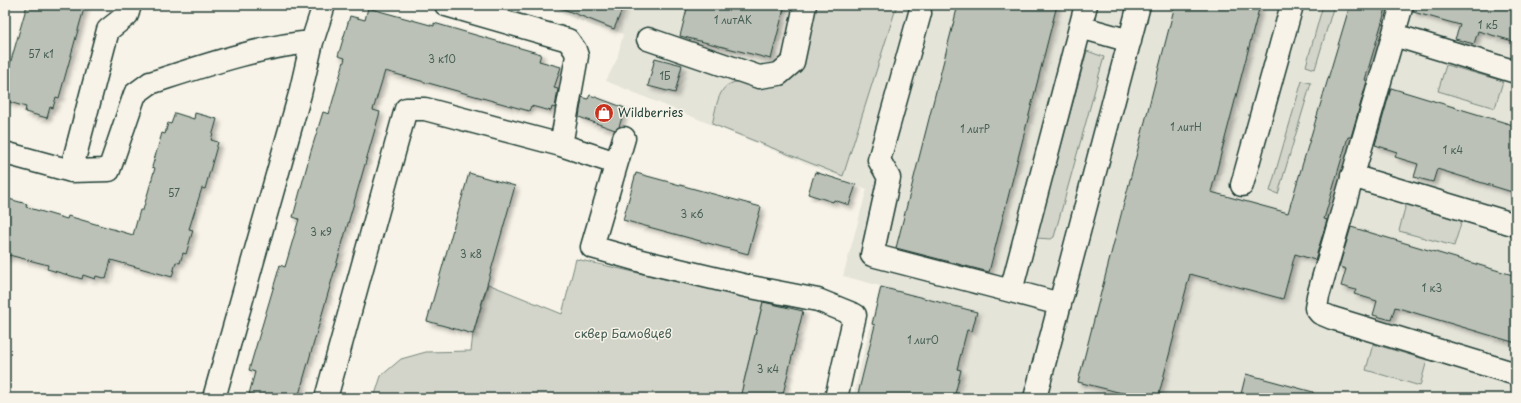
<svg xmlns="http://www.w3.org/2000/svg" width="1521" height="403" font-family="'Playpen Sans',sans-serif">
<defs>
<filter id="shadow"><feDropShadow dx="3.5" dy="3.5" stdDeviation="2" flood-color="#0004"/></filter>
</defs>
<rect width="100%" height="100%" fill="#f7f3e8"/>
<filter id="ink" filterUnits="userSpaceOnUse"><feTurbulence type="fractalNoise" baseFrequency=".025" numOctaves="2"/><feDisplacementMap in="SourceGraphic" scale="8" xChannelSelector="R" yChannelSelector="G"/><feConvolveMatrix kernelMatrix="1 2 1 2 8 2 1 2 1" color-interpolation-filters="sRGB"/></filter>
<g filter="url(#ink)">
<!-- built -->
<path fill="#e5e4d9" d="M537,5H1516V398H853L880,286L843,276L867,189L606,81L617,59L623,34L606,28L603,30L558,12Z"/>
<!-- green -->
<path fill="#d3d5ca" stroke="#79897f" d="M814,5H897L843,176L712,124C715,114 716,102 721,93C730,74 758,83 774,85Z
M1323,5H1334L1315,69L1306,66Z
M1087,51L1104,57L1054,237L1051,239L1036,238Z
M1446,65L1503,81L1495,108L1438,91Z
M1302,81L1311,83L1278,194L1270,191Z
M1406,204L1462,220L1454,246L1399,231Z
M576,259L763,301L740,398H374L381,376L401,359L426,352L471,351L473,334L488,284L562,314Z
M1373,344L1427,360L1420,386L1366,370Z"/>
<!-- building -->
<path fill="#bbc1b6" stroke="#1f3d34" filter="url(#shadow)" d="M27,5H85L59,98L56,97L53,108L50,107L47,118L25,112L26,107L6,101L9,91L6,90L9,79L6,78Z
M557,5H624L614,29L556,6Z
M688,5H785L771,59L680,36Z
M958,5H1057L989,272L896,248Z
M1175,5H1260L1211,192L1288,213L1350,5H1387L1365,80L1367,81L1351,137H1348L1324,219L1327,220L1315,260L1295,254L1283,299L1190,274L1158,398H1142L1078,382Z
M1414,5H1516V42L1478,31L1474,44L1455,39L1460,25L1413,12Z
M368,8L434,26V23L541,54L539,61L561,67L554,88L558,89L555,108L552,107L551,111L531,106L529,111L385,71L373,110L380,112L298,398H262L249,394L255,372L249,370L280,265L285,267L299,219L293,217L311,151L323,112L329,114L345,58L338,56L350,16L365,20Z
M655,58L682,65L675,93L648,86Z
M1391,88L1516,126V179L1512,192L1437,169L1433,182L1414,177L1418,164L1395,157L1397,152L1375,145Z
M590,95L625,108L619,127L615,130L579,117L582,97L588,99Z
M175,113L194,119L195,113L217,119L211,140L218,142L205,189L202,188L189,229L193,230L186,254L183,253L180,263L176,262L172,277L111,260L106,279L96,276L95,279L83,275L82,279L47,269L48,265L9,255L8,258H5V198L27,204L26,207L67,219L68,216L133,235L140,210H143L155,168L152,167L162,133L165,134L168,123L171,124Z
M815,172L856,185L849,205L834,200L833,202L808,194Z
M469,173L515,186L473,334L427,321Z
M636,173L761,207L748,254L623,220Z
M1351,227L1516,276V343L1395,307L1391,320L1373,315L1377,301L1354,294L1356,290L1341,286L1346,269L1339,267Z
M881,287L977,312L972,331L967,330L957,369L961,370L954,398H857L875,325L872,324Z
M763,302L803,311L782,398H740Z
M1246,374L1313,392L1312,398H1240Z"/>
<g fill="none" stroke-linecap="round" stroke-linejoin="round">
<defs>
<path id="minor" d="M446,5L568,40L575,50L577,56L561,145L616,163
M1402,5L1318,296L1316,308L1320,313L1332,318L1516,374
M920,13L879,160L889,178L872,255L1011,291
M1080,27L1130,41
M1394,35L1516,72
M648,39L759,77L779,74L793,62L805,5
M624,138L592,247L645,262L751,287L818,300L855,315L836,398
M5,153L71,171L109,170L135,94L150,83C200,67 260,46 312,42
M71,171L108,30L127,15L130,5
M1352,176L1516,225
M1242,185L1292,5
M1060,304L1011,291L1086,5
M214,398L300,94L312,42L324,5
M326,398L406,109H425L561,145
M1035,398L1139,5"/>
</defs>
<!-- minor casing -->
<use href="#minor" stroke="#1f3d34" stroke-width="25"/>
<!-- minor -->
<use href="#minor" stroke="#f7f3e8" stroke-width="22"/>
</g>
</g>
<!-- icons -->
<defs>
<symbol id="shop-disc" viewBox="-11 -11 22 22"><circle r="9.5" fill="#c8321e" stroke="#f7f3e8"/><path d="M-5-2.5h2.3a2.7 3.5 0 0 1 5.4 0H5L5.5 6h-11ZM-1.5-2.5h3a1.5 2.3 0 0 0-3 0Z" fill="#fff"/></symbol>
</defs>
<g fill-rule="evenodd">
<use href="#shop-disc" x="593" y="102" width="22" height="22"/>
</g>
<g text-anchor="middle" stroke-width="3" stroke-linejoin="round" paint-order="stroke">
<!-- number labels -->
<g font-size="10" fill="#465e54">
<text x="733" y="24">1 литАК</text>
<text x="1488" y="29">1 к5</text>
<text x="41" y="58">57 к1</text>
<text x="442" y="63">3 к10</text>
<text x="665" y="80">1Б</text>
<text x="1186" y="131">1 литН</text>
<text x="975" y="133">1 литР</text>
<text x="1453" y="154">1 к4</text>
<text x="174" y="197">57</text>
<text x="692" y="218">3 к6</text>
<text x="321" y="236">3 к9</text>
<text x="471" y="258">3 к8</text>
<text x="1432" y="292">1 к3</text>
<text x="923" y="344">1 литО</text>
<text x="768" y="373">3 к4</text>
</g>
<!-- poi labels -->
<g font-size="12" fill="#1f3d34" stroke="#f7f3e8" text-anchor="start">
<text x="618" y="117">Wildberries</text>
</g>
<!-- park labels -->
<g font-size="12" fill="#435b52" stroke="#f7f3e8">
<text x="623" y="338">сквер Бамовцев</text>
</g>
</g>
<!-- margin -->
<rect width="1521" height="403" fill="none" stroke="#f7f3e8" stroke-width="20"/>
<rect x="10" y="10" width="1501" height="383" fill="none" stroke="#1f3d34" stroke-width="1.5" filter="url(#ink)"/>
</svg>
